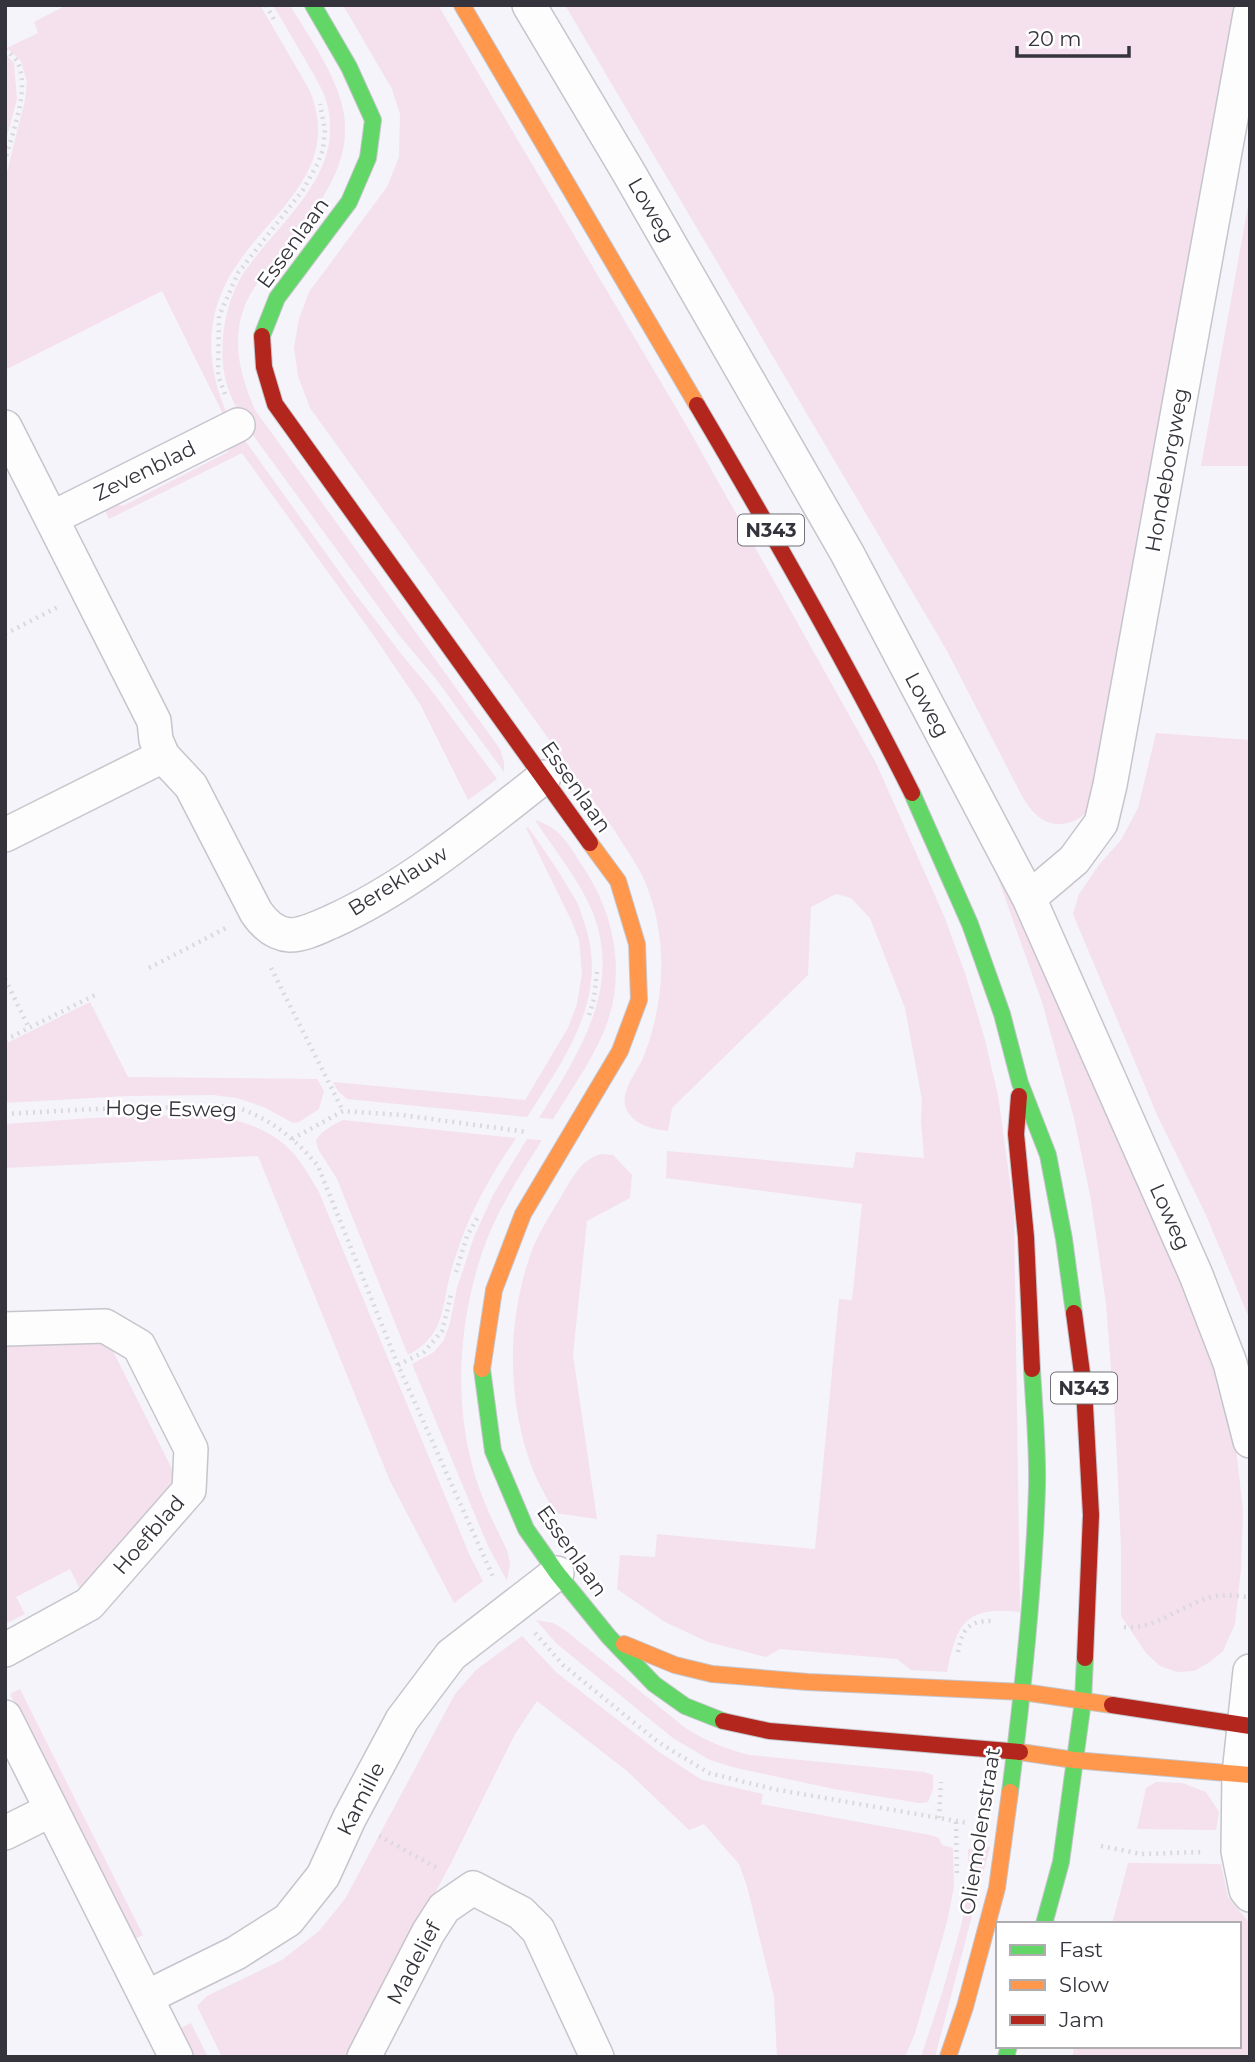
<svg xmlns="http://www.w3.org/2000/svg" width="1255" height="2062" font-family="Montserrat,sans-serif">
<rect width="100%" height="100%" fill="#f4f4fa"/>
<!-- green -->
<path fill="#f5e0ee" d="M67,5H260L309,89C347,178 256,218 224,287C204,330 209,374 228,416L225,418L162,291L5,370V180L25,100L27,82L21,61L7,48L38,33L34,22Z
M273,5H290C310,39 337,75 344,114C353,174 306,220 272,263C262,277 250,291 244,308C231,342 241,378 255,410L500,749L504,762V772L436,679L399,635L250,431C239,413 227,393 224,372C219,340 226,301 243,274C278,222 346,175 327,104C323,88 313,74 306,61C295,42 284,24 273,5Z
M343,5H438L688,428L876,763L944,916L966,976L985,1040L998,1095L1014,1212L1020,1612C966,1606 957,1622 947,1672L911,1670L897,1659L780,1649L766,1657L708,1642L665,1622L617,1589L620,1555L655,1557L657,1534L815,1549L839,1299L852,1300L862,1204L666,1178L667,1151L853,1168L856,1152L924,1158L921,1121L922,1100L905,1008L870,918L851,898L836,894L811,907L808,975L672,1108L668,1131C651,1129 630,1124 625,1105C622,1088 638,1071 644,1056C664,1003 668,946 649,892C642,870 627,851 615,831L310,408L298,376L294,347L299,319L309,292L387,187L399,157L400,114L392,89Z
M565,5H1243L1097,792C1094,799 1091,806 1086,812C1081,818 1075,821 1068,823C1046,828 1034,815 1023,798L946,649Z
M5,54L14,63L17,99L5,144Z
M1250,195V466H1201Z
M241,435L353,591L402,655L432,691L497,779L468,800L420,704L374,636L242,453L109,519L102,505L107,502L123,506L228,452L235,438Z
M1156,733L1250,740V1320L1206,1215L1158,1117L1073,914L1079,894L1099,865L1121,840L1138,808Z
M535,820C561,828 569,845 583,867C615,914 627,976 604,1031C591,1062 571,1090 553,1119L539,1118C582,1048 629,978 585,896C571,869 551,845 535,820Z
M528,827C544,850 561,874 575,899C579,905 581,912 583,919C611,995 567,1055 527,1117L347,1099L338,1091L333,1082L525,1100L568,1028L577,1004L582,974L579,940L572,922L526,828Z
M982,833L1202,1320L1234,1431L1243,1510L1241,1569L1235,1624L1223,1651L1210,1662L1194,1671L1177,1672L1160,1666L1146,1653L1121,1616V1546L1115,1419L1106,1304L1091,1200L1074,1118L1042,1002Z
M90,1002L128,1077L317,1079L324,1091L319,1109L299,1122L293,1123L264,1107L237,1098L213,1095L127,1096L5,1103V1044Z
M208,1114C239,1120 271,1128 293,1153C303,1164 310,1178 318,1190L470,1556L483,1581L454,1603L390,1481L258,1156L5,1168V1124L93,1118Z
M343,1120L516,1138C497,1166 479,1196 466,1227C460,1243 453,1262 449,1279C441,1314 443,1336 408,1355L337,1179L318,1149L316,1140C322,1131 332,1125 343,1120Z
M527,1139L542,1140C522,1172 501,1204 487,1239C459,1313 452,1399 475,1476C483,1502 495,1526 507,1550L510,1563L507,1581L488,1546L412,1364L434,1352L444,1340L450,1323L457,1288L474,1237L493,1195Z
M601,1154L613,1155L632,1175L630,1198L587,1221L573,1355L597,1519L555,1513C548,1500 541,1488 535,1475C507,1407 506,1325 530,1256C536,1237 549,1217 559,1200C571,1181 579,1160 601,1154Z
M106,1337L178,1481L82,1593L70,1569L16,1597L25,1614L7,1623L5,1622V1340Z
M536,1620L553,1623L565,1630L684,1727C706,1741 725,1749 750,1755L924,1772L933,1775V1789L928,1802L919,1803L834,1789L732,1767L708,1759L673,1738L557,1644Z
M522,1636L557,1673L659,1752L702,1780L763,1794L761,1804L930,1835L939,1838L942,1845L953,1848L954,1887L947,1922L915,2033L905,2057H777L774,1997L747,1886L739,1864L704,1824L689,1830L627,1771L537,1701L515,1734L451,1863L347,2057H222L197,2006L207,1996L282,1960L319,1931L345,1899L455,1694L476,1670Z
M20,1689L143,1935L133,1940L10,1694Z
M1156,1782L1182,1783L1206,1792L1219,1812L1216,1830L1137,1829L1146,1788Z
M977,1845L990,1847L935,2057H921L943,1990L961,1926L969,1887L968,1849H976Z
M1128,1863L1221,1864L1228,1897L1250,1924V2057H1072L1075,2046H1239V1924H1112Z
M191,2023L208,2057H193L181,2028Z"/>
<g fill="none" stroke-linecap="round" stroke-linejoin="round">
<defs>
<path id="street" d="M529,5L629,173L847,553L1029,898L1196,1275L1230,1363L1250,1441
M5,427L154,721L156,740L163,756L191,786L256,912C264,924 275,934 290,935C304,935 319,927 331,922C410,886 476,830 544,777
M52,518L238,425
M5,835L163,756
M1029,898L1074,860L1101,823L1110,785L1250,14
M5,1329L105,1326L139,1346L191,1449L189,1490L89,1604L5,1650
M1250,1671L1239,1774L1238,1851L1246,1890L1250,1895
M5,1717L176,2057
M5,1833L51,1810
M147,1997L236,1953L288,1920L323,1876L349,1819L402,1720L451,1655L557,1573
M364,2057L428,1933L444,1908L473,1888L521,1913L538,1930L597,2057"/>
<path id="fast" d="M262,336L277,298L349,202L368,158L373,120L349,67L313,5
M912,793L970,924L1002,1014L1020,1083L1048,1155L1064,1239L1074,1313
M482,1369L493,1451L526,1529L557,1573L609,1637L654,1684L685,1706L723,1721
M1010,1792C1023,1691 1034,1589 1037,1487C1038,1448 1034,1408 1032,1369
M1044,1924L1061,1862L1083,1701L1085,1658
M1006,2057L1009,2046"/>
<path id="slow" d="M462,5L697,405
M482,1369L494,1290L523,1214L620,1051L639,1000L637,944L618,881L590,843
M624,1644L675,1665L712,1674L808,1682L1023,1692L1112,1705
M1020,1752L1074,1760L1250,1775
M948,2057L965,2007L997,1888L1010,1792"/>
<path id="jam" d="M262,336L264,367L275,404L590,843
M697,405C772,532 846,661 912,793
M1019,1096L1016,1134L1026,1237L1032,1369
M1074,1313L1084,1388L1091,1515L1085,1658
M1112,1705L1250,1726
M723,1721L769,1731L1020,1752"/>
</defs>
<!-- street casing -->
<use href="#street" stroke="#c5c5cb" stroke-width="36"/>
<!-- fast casing -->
<use href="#fast" stroke="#c5c5cb" stroke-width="18"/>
<!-- slow casing -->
<use href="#slow" stroke="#c5c5cb" stroke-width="18"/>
<!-- jam casing -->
<use href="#jam" stroke="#c5c5cb" stroke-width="18"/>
<!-- path -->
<path stroke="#dad9db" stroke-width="4.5" stroke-dasharray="2 5" stroke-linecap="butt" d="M266,5L276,23
M5,49C9,53 14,57 17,61C31,87 12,133 5,161
M225,394L218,376L219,316L238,273L303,190L318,163L323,149L325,130L320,104
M5,634L58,607
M149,968L226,928
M271,968L343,1111
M5,979L29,1028
M589,1015L594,999L597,972
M5,1040L95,995
M5,1114L94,1109L231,1106C266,1115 295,1138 318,1166L398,1365L494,1579
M292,1139L343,1111L402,1115L527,1132
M456,1272L467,1236L479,1215
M398,1365L424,1352L442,1331L452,1291
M1124,1627C1156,1630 1181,1605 1211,1597C1224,1594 1237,1596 1250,1597
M535,1633L563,1665L658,1742L709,1773L773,1789L968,1823
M958,1652C962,1629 969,1620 993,1621
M939,1818L941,1782
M956,1822L957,1874
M379,1836L439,1869
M1101,1846L1141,1854L1203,1852"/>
<!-- street -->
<use href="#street" stroke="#fdfdfe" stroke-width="33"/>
<!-- fast -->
<use href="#fast" stroke="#63d668" stroke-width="16"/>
<!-- slow -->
<use href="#slow" stroke="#ff974d" stroke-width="16"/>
<!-- jam -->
<use href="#jam" stroke="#b3261e" stroke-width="16"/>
</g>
<g text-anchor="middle" stroke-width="5" stroke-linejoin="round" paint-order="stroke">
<!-- shield labels -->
<g fill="#fff" stroke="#727176" stroke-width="2">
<rect x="738" y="514.5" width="66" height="31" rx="5"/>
<rect x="1051" y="1372.5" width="66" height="31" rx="5"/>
</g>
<g font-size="19" font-weight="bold" fill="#35343c">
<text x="771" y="537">N343</text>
<text x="1084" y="1395">N343</text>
</g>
<!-- street labels -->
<g font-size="21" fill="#35343c" stroke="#fff">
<text transform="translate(651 210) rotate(60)" y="7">Loweg</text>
<text transform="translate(293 243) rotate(-54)" y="7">Essenlaan</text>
<text transform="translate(1167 470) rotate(-80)" y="7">Hondeborgweg</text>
<text transform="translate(145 471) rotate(-26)" y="7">Zevenblad</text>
<text transform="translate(927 705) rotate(62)" y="7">Loweg</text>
<text transform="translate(576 787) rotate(55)" y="7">Essenlaan</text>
<text transform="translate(398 881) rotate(-32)" y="7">Bereklauw</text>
<text transform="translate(171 1109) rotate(1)" y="7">Hoge Esweg</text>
<text transform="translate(1170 1217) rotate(66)" y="7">Loweg</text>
<text transform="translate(149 1535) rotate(-49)" y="7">Hoefblad</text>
<text transform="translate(572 1551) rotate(55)" y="7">Essenlaan</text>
<text transform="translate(361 1799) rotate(-63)" y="7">Kamille</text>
<text transform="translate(980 1831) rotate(-81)" y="7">Oliemolenstraat</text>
<text transform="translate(414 1963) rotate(-62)" y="7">Madelief</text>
</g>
</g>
<!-- border -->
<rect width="1255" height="2062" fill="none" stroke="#35343c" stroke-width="14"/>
<!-- legend -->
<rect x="996" y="1922" width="245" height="126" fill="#ffffff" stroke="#aeaeb1" stroke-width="2"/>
<rect x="1010" y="1945" width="35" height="10" fill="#63d668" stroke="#aeaeb1" stroke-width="2"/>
<text x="1059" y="1957" font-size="21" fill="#35343c">Fast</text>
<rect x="1010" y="1980" width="35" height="10" fill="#ff974d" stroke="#aeaeb1" stroke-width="2"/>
<text x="1059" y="1992" font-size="21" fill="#35343c">Slow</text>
<rect x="1010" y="2015" width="35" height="10" fill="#b3261e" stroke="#aeaeb1" stroke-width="2"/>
<text x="1059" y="2027" font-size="21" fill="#35343c">Jam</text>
<!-- scale -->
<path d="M1017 46v10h112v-10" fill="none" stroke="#35343c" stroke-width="3.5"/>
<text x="1028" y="46" font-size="21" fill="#35343c" stroke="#ffffff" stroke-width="5" paint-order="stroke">20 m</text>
</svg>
